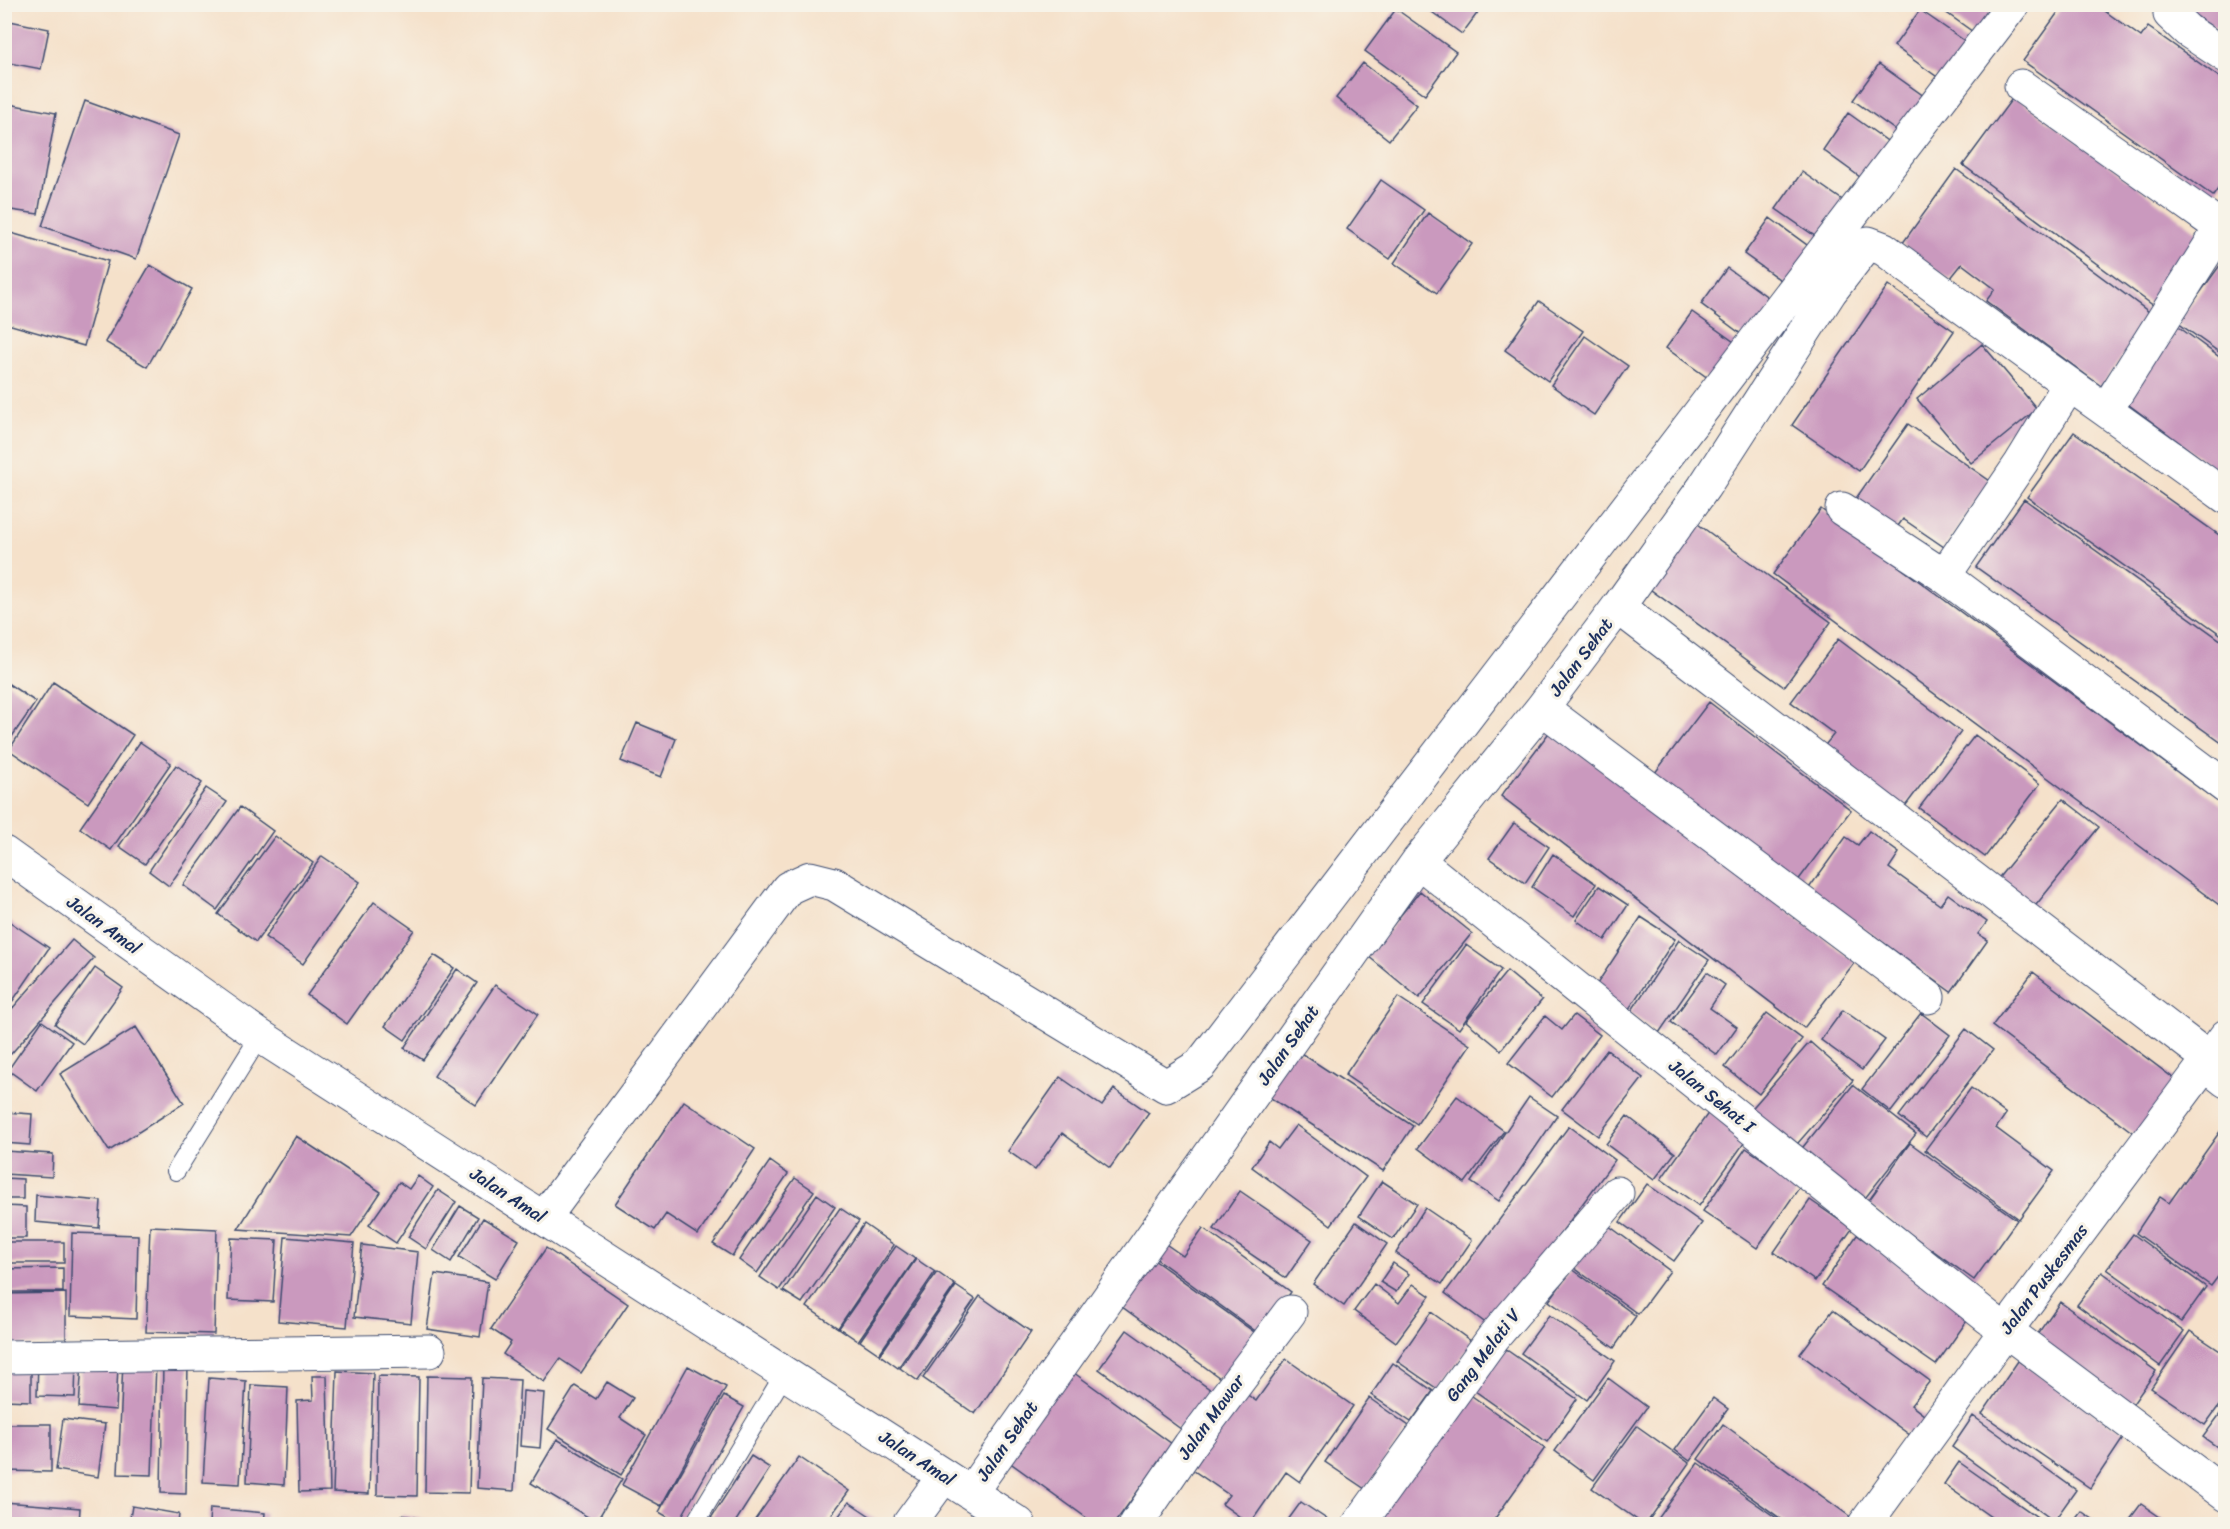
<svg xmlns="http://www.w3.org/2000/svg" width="2230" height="1529" font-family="Sriracha,sans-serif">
<rect width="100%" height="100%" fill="#f7f3e8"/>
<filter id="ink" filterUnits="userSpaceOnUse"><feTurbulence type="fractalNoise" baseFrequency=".0167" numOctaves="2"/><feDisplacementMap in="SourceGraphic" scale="12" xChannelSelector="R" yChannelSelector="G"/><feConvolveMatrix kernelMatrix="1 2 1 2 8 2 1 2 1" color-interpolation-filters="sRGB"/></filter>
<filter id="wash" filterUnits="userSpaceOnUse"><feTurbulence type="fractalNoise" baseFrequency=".008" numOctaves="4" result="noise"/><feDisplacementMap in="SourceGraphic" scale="24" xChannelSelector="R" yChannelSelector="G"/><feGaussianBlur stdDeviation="1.35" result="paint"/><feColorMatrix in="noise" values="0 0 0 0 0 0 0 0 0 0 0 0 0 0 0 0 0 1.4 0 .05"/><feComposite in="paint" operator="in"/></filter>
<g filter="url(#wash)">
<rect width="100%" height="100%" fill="#f5e1ca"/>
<g id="blocks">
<!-- building -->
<path fill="#ca99be" d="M1421,4H1484L1462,34Z
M1934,4H1997L1976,34Z
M2064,4H2095L2141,37L2148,27L2226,82V178L2213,196L2023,61Z
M2189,4H2226V36L2186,9Z
M1396,9L1456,52L1425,95L1365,51Z
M1920,10L1969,44L1943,81L1894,46Z
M5,20L49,29L41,69L4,62Z
M1363,63L1417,105L1389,140L1336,98Z
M1879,64L1928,99L1902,135L1853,100Z
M2014,96L2209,240L2158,309L1963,165Z
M85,101L179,135L136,259L42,226Z
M4,103L56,113L38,214L4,209Z
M1848,113L1897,148L1871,185L1823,150Z
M1956,169L2153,315L2101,386L1986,301L1995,289L1962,264L1950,279L1902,244Z
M1802,172L1851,206L1825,243L1776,209Z
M1381,180L1424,210L1390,259L1347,229Z
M1428,213L1472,244L1437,293L1394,263Z
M1770,218L1818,253L1793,289L1744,254Z
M4,231L108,261L84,346L4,323Z
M2226,257V357L2178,323Z
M150,265L192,289L147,367L105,342Z
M1727,268L1776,303L1749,340L1701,304Z
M1888,285L1954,331L1859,471L1792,425Z
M1539,301L1583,331L1548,381L1505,350Z
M1692,312L1741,347L1715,383L1666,348Z
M2176,325L2226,362V477L2121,399Z
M1585,336L1628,366L1594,415L1551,385Z
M1982,344L2037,409L1971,463L1917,399Z
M1908,424L1990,481L1944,547L1903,519L1893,533L1852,504Z
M2074,432L2226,540V638L2027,497Z
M2024,499L2226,644V746L1976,567Z
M1821,509L2226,808V910L1773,574Z
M1691,519L1831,622L1784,687L1643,584Z
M1838,639L1961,732L1903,809L1822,749L1834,734L1791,702Z
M4,681L36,702L4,748Z
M53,682L133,735L88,803L9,750Z
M1709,702L1851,810L1794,886L1651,778Z
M637,723L676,739L661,777L621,761Z
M1551,730L1855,962L1804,1028L1501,796Z
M1975,735L2040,784L1985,857L1919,808Z
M140,742L171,763L111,850L80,828Z
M176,765L202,783L145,864L119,846Z
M206,788L227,802L169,886L149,871Z
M2063,799L2099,827L2032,910L1996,881Z
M240,807L273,831L217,910L183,885Z
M1514,823L1549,847L1525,883L1489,858Z
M1869,831L1899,853L1889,868L1940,905L1948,894L1987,922L1978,934L1988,940L1951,992L1809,888L1846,837L1858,845Z
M275,836L313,863L256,942L218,914Z
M1553,854L1596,884L1574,916L1532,887Z
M322,856L360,882L303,964L265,937Z
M1599,886L1628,905L1605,940L1576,920Z
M1420,891L1472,933L1419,998L1368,956Z
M374,902L414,930L347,1024L307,995Z
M1641,917L1675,939L1627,1012L1593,990Z
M4,918L49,948L12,1002L4,997Z
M72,940L94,958L11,1054L4,1049V1018Z
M1679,940L1709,960L1659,1033L1630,1013Z
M1466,945L1501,970L1459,1029L1423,1004Z
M434,955L454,968L405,1040L385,1026Z
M95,968L123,988L83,1044L55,1024Z
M457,969L477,983L423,1060L404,1048Z
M1507,971L1542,1000L1501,1050L1466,1021Z
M1707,972L1725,985L1710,1008L1737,1027L1717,1055L1671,1022Z
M2033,972L2181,1084L2140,1138L1992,1026Z
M495,985L538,1014L476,1105L434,1076Z
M1398,997L1470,1045L1417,1124L1345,1075Z
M1843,1010L1885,1040L1862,1070L1821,1040Z
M1767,1013L1802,1039L1759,1094L1725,1067Z
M1921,1013L1950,1035L1891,1112L1862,1089Z
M1574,1015L1600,1035L1552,1097L1508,1063L1545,1016L1562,1030Z
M42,1021L72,1042L37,1091L8,1070Z
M136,1027L184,1103L109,1151L60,1074Z
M1966,1029L1993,1050L1926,1137L1899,1116Z
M1810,1042L1853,1080L1791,1151L1748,1113Z
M1293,1048L1413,1126L1383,1171L1263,1093Z
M1607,1050L1643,1078L1598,1136L1562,1109Z
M1060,1077L1102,1106L1114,1089L1149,1113L1110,1168L1062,1133L1035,1170L1008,1151Z
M1853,1085L1916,1134L1862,1202L1799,1152Z
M1971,1088L2006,1114L1996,1128L2054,1171L2019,1219L1925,1150Z
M1457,1096L1504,1131L1465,1183L1418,1148Z
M1529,1097L1557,1116L1499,1201L1471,1182Z
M684,1101L755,1149L698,1235L666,1214L655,1230L615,1204Z
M4,1112L32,1114L30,1145L4,1143Z
M1709,1112L1747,1139L1699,1206L1661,1179Z
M1627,1116L1675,1153L1654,1180L1606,1144Z
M2226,1123V1266L2211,1286L2136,1233L2160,1197L2169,1203Z
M1296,1125L1366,1177L1331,1225L1252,1167L1269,1142L1278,1149Z
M1569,1126L1615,1160L1491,1327L1445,1293Z
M296,1136L381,1192L351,1237L238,1229Z
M1910,1143L2017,1220L1974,1280L1867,1203Z
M1746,1148L1801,1185L1757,1248L1703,1211Z
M4,1151L53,1154L52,1177L4,1174Z
M770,1161L788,1174L732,1256L713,1244Z
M418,1176L433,1187L396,1243L369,1225L399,1182L409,1189Z
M4,1178L23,1179V1199H4Z
M795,1178L814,1191L757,1273L739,1260Z
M1382,1181L1417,1204L1393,1239L1359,1216Z
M1647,1184L1702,1223L1674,1261L1620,1222Z
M438,1190L456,1202L426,1249L408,1237Z
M1240,1191L1312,1240L1286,1278L1214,1229Z
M817,1194L835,1207L779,1290L760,1277Z
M36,1195L101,1201L99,1228L35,1222Z
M1810,1200L1852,1229L1815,1281L1774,1252Z
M4,1206L26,1207V1238H4Z
M460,1206L478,1217L451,1262L433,1250Z
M840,1208L859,1221L802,1303L783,1291Z
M1425,1208L1472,1240L1442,1284L1396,1253Z
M483,1218L519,1240L495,1279L459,1257Z
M1356,1222L1387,1244L1344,1306L1313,1284Z
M1605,1223L1670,1271L1638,1314L1573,1267Z
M864,1224L894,1245L838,1328L807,1307Z
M150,1226L217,1229L214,1334L146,1332Z
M1203,1228L1291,1292L1261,1335L1147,1252L1157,1238L1183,1256Z
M72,1233L138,1235L136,1319L70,1316Z
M2133,1234L2206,1287L2181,1322L2107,1269Z
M1857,1235L1971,1315L1936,1365L1822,1286Z
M285,1237L354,1243L347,1327L278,1321Z
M231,1238L277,1240L273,1302L228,1300Z
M4,1242H64V1263H4Z
M362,1245L418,1252L411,1323L354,1317Z
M896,1246L915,1259L858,1341L839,1328Z
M546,1248L628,1304L581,1373L560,1359L544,1382L503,1354L511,1342L491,1329Z
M1147,1255L1261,1337L1227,1383L1114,1301Z
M916,1259L935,1272L879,1354L860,1341Z
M1393,1263L1409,1274L1396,1292L1380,1282Z
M63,1268V1292H4V1269Z
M1572,1269L1636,1316L1614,1348L1549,1301Z
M937,1272L955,1285L898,1368L880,1355Z
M2102,1272L2184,1332L2160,1366L2077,1305Z
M435,1274L488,1282L480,1337L427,1329Z
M1374,1284L1399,1303L1413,1284L1430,1296L1396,1342L1354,1311Z
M956,1286L975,1299L918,1381L900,1368Z
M66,1293V1344L4,1345V1294Z
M980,1296L1031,1332L975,1414L923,1378Z
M2060,1302L2156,1371L2128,1411L2032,1342Z
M1833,1310L1930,1381L1911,1405L1933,1422L1918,1441L1800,1354Z
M1431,1312L1472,1342L1439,1390L1397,1361Z
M1549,1315L1615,1361L1587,1400L1521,1353Z
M1127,1330L1218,1395L1189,1435L1099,1369Z
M2190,1331L2226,1355V1396L2205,1425L2151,1388Z
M1501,1346L1577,1399L1547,1442L1471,1388Z
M1286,1359L1353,1406L1300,1482L1286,1472L1250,1524L1222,1504L1229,1495L1184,1464L1238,1388L1256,1401Z
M38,1360L76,1361L75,1397L37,1396Z
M163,1360L188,1361L186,1494L161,1493Z
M2018,1361L2126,1434L2090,1488L1982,1414Z
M123,1362L156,1363L152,1475L118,1474Z
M82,1363L118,1365L116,1410L79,1407Z
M1393,1363L1433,1391L1411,1422L1371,1395Z
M688,1366L726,1387L661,1506L622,1485Z
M4,1367L31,1368V1401L4,1400Z
M1070,1370L1172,1444L1114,1524H1095L1005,1459Z
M337,1371L373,1373L369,1494L333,1492Z
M312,1376H327L330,1491L299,1492L297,1401L313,1400Z
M378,1376L419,1377L417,1496L377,1495Z
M427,1376L472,1377L469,1493L425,1492Z
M209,1378L246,1381L240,1484L203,1482Z
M482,1378L520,1380L514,1491L477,1488Z
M1608,1378L1647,1407L1594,1480L1555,1451Z
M607,1382L633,1398L620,1418L646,1435L621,1475L548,1429L575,1386L596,1399Z
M251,1385L288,1387L284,1485L247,1482Z
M523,1391L544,1393L540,1448L520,1446Z
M1465,1391L1545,1448L1491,1524H1370Z
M724,1396L744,1407L678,1523L659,1512Z
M1369,1398L1409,1426L1365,1489L1325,1462Z
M1713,1398L1728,1409L1690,1461L1675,1450Z
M2226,1406V1453L2203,1437Z
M1973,1416L2076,1490L2054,1521L1952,1447Z
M63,1419L105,1424L98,1477L56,1470Z
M4,1424H51V1472L4,1471Z
M1723,1424L1856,1521L1853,1524H1788L1698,1459Z
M1637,1426L1689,1463L1646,1524H1643L1592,1488Z
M557,1439L622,1479L596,1522L531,1483Z
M751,1456L770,1468L734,1524H721L711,1518Z
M799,1457L849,1491L825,1524H752Z
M1959,1462L2047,1524H2001L1944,1484Z
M1698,1463L1785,1524H1657L1655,1523Z
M4,1502L80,1508L79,1524H4Z
M849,1502L882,1524H833Z
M1301,1502L1334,1524H1285Z
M2141,1504L2170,1524H2126Z
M132,1506L179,1514L178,1524H129Z
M210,1508L265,1513L264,1524H209Z
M2081,1511L2100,1524H2071Z
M402,1515L446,1523V1524H400Z"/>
</g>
</g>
<g filter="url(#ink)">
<use href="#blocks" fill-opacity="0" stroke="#3c4a6e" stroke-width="1.5"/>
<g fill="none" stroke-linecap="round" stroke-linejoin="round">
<defs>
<path id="service" d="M176,1171L260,1036
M698,1518L785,1373"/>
<path id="minor" d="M2171,4L2170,14L2188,31L2226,56
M2021,86L2226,231
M2106,410L2226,220
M1842,509L1944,576L2226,787
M1944,576L2021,463L2069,385
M1618,607L2208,1058
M1542,708L1928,997
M1418,861L1989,1318L2226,1495
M2204,1064L2226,1081
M544,1218L788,888L810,878L834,884L1166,1086L1200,1065L2013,4
M4,1357L429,1351
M971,1492L1418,861L1542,708L1618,607L1704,487L1830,292L1868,243L1884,249C1997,334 2112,414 2226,497
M909,1524L944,1476
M1136,1524L1190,1445L1290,1312
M1359,1524L1493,1338L1617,1193
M1865,1524L2007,1329L2226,1036"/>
<path id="tertiary" d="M4,853L260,1036L1019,1524"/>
</defs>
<!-- service casing -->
<use href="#service" stroke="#3c4a6e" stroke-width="20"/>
<!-- minor casing -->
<use href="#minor" stroke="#3c4a6e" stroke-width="35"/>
<!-- tertiary casing -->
<use href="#tertiary" stroke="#3c4a6e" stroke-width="35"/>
<!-- service -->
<use href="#service" stroke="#fff" stroke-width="18"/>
<!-- minor -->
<use href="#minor" stroke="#fff" stroke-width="33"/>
<!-- tertiary -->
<use href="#tertiary" stroke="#fff" stroke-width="33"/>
</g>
</g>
<g text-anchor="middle" stroke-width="6" stroke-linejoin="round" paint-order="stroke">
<!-- street labels -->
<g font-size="18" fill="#1b2f5e" stroke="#f7f3e8">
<text transform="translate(1581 657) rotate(-53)" y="6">Jalan Sehat</text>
<text transform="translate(104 925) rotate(36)" y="6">Jalan Amal</text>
<text transform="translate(1288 1045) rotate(-55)" y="6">Jalan Sehat</text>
<text transform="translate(1712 1096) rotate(39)" y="6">Jalan Sehat I</text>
<text transform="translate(508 1195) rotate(33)" y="6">Jalan Amal</text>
<text transform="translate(2044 1279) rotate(-53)" y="6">Jalan Puskesmas</text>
<text transform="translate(1483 1355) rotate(-53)" y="6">Gang Melati V</text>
<text transform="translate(1211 1417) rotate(-54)" y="6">Jalan Mawar</text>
<text transform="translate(1007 1441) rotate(-55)" y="6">Jalan Sehat</text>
<text transform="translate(917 1458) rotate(33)" y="6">Jalan Amal</text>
</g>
</g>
<!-- margin -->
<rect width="2230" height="1529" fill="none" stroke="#f7f3e8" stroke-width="24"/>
</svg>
